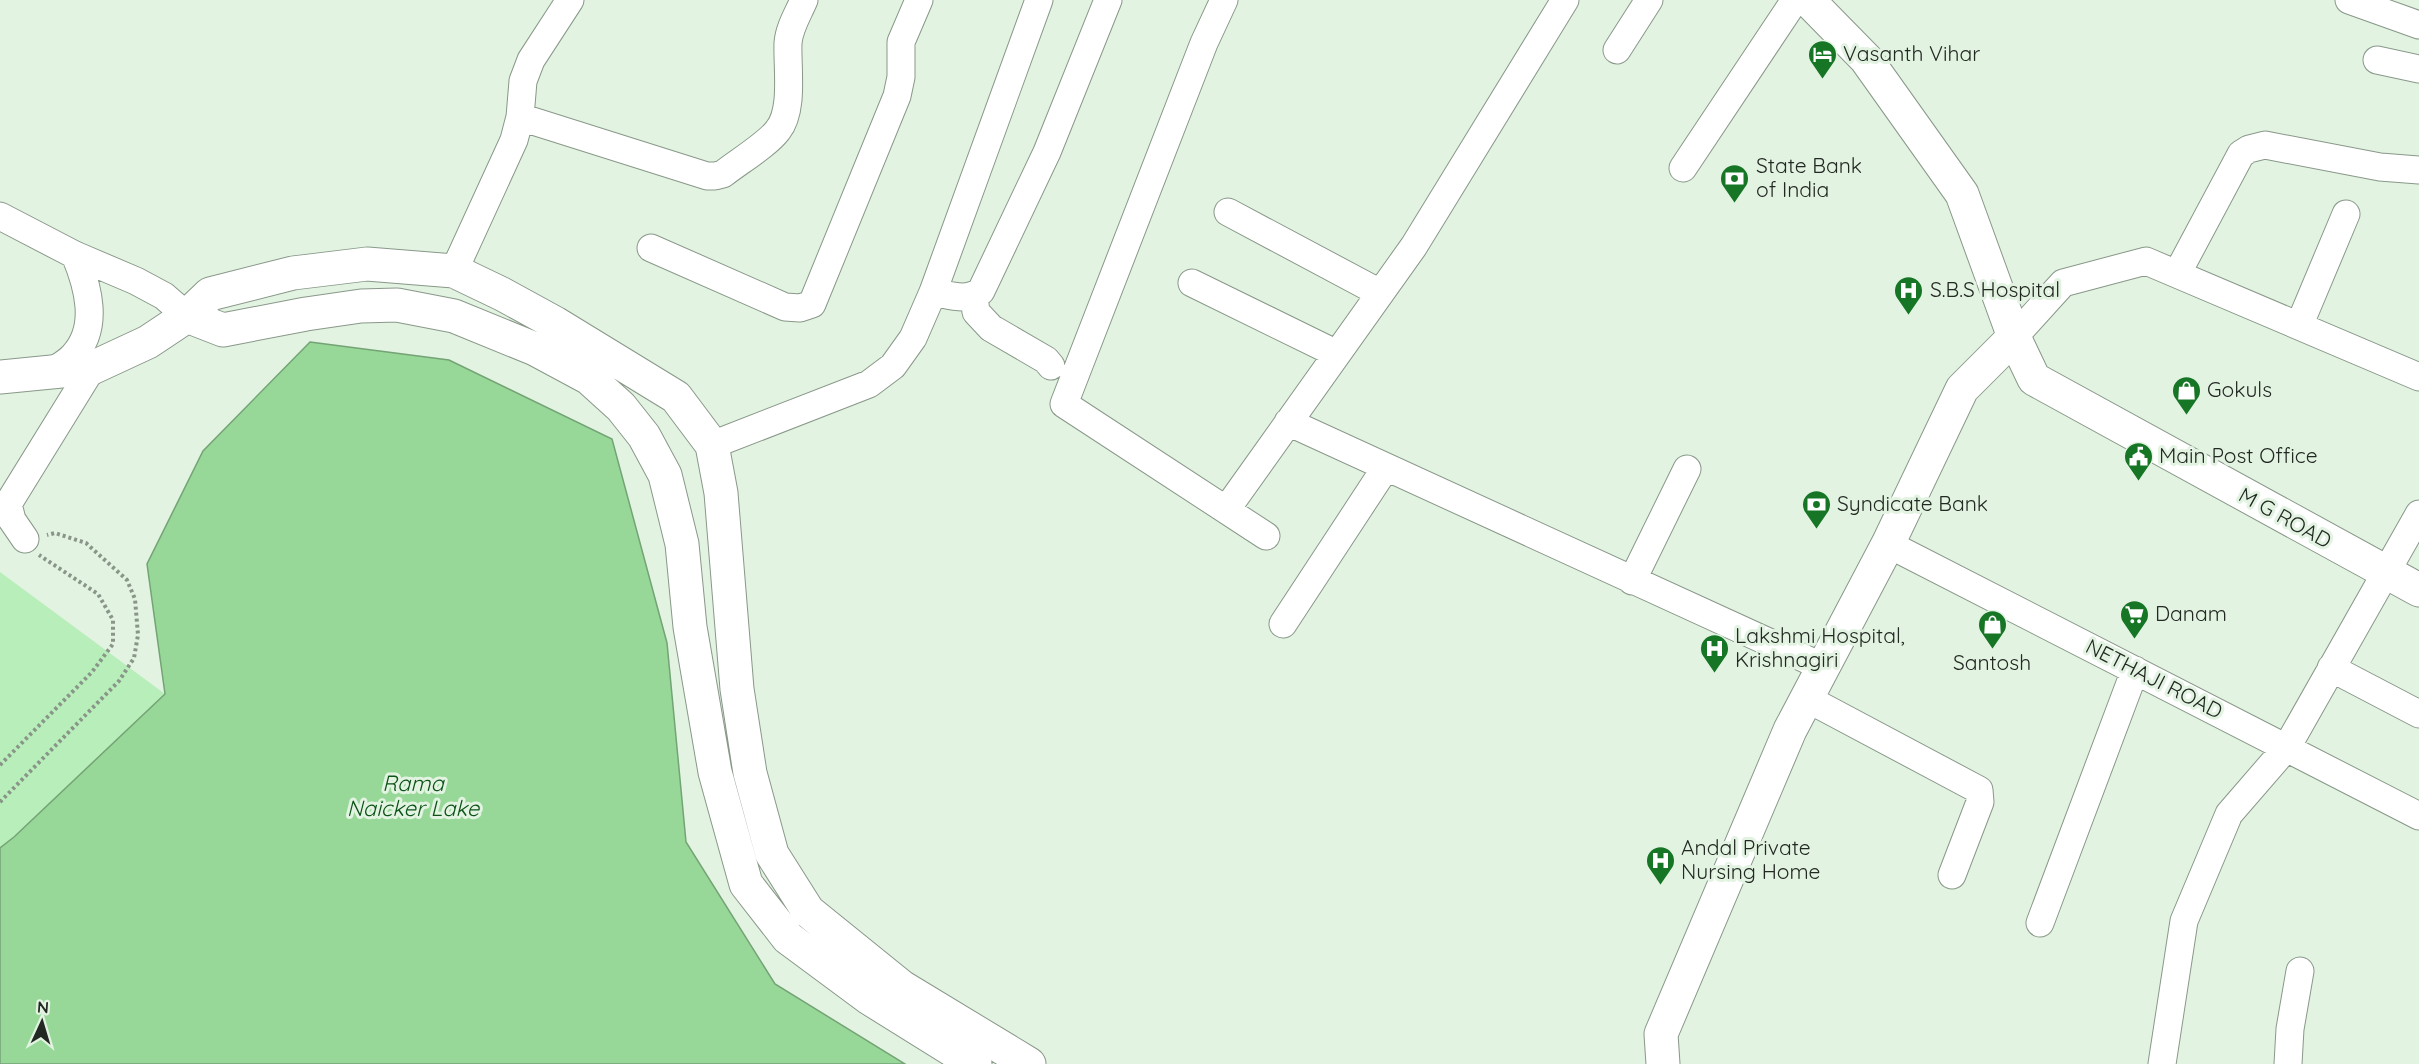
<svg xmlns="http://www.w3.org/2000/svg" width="2419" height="1064" font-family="Quicksand,sans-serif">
<rect width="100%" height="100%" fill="#e2f3e2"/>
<!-- green -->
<path fill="#b8eeb9" d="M0,572L165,694L14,837L0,848Z"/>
<!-- water -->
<path fill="#97d898" stroke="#74a375" stroke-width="1.5" d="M310,342L449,360L612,439L667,643L686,842L775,984L905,1064H0V848L14,837L165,694L147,564L203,451Z"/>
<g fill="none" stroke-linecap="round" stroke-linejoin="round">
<defs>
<path id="minor" d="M1224,0L1204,43L1064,404L1266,536
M2349,0L2419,25
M1617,50L1649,0
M2377,60L2419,69
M520,117L707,176H715L723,174C738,162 768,144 778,130C794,110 787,68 788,43C789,28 798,14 804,0
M1683,168L1795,0
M1228,212L1380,293
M0,216L75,255L136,281L164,296L187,316
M651,248L785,307L800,308L812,304L897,96L901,77V42L919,0
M454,271L514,140L520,117L523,81L531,60L570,0
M2177,274L2241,154L2249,149L2265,145L2380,167L2419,170
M1192,283L1337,354
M933,292C950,295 966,302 981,291L1047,152L1108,0
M974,296L976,312L991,328L1046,360L1051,366
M2299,326L2346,214
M2014,337L2063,283L2146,261L2419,377
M50,373C58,367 67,363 73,356C100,328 88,286 75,255
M1288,422L1823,667
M712,445L869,384L893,366L913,338L933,292L1039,0
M1226,510L1414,246L1565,0
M25,539L12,520L8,504L92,368
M1888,544L2419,816
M1632,581L1687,469
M1283,624L1386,467
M2331,668L2419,714
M1806,698L1979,790L1980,802L1952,875
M2040,923L2135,670
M2162,1064L2184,921L2229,814L2287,747L2419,514
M2288,1064L2290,1029L2300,971"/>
<path id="major" d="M1808,0L1866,59L1962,194L2014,337L2034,379L2419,590
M187,316L223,330L306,314L361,306L397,305L454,316L535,349L589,378L621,407L644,436L665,475L682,544L690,627L715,772L746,884L788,938L869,998L975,1064
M0,377L92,368L148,342L187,316L210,294L293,273L367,264L454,271L502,294L555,323L676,397L712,445L721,493L737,689L750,773L772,854L808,911L902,987L1029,1064
M1663,1064L1661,1034L1790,730L1888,544L1962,389L2014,337"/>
</defs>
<!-- minor casing -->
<use href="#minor" stroke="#899889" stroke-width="29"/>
<!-- major casing -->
<use href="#major" stroke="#899889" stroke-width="35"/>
<!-- path -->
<path stroke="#899589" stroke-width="4" stroke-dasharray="3 3" stroke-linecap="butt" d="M0,765L92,672L113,644V620L98,594L39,555
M0,802L119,681L134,658L138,635L135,599L127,580L86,543L55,533L47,535"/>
<!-- minor -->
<use href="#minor" stroke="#fff" stroke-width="27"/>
<!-- major -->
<use href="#major" stroke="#fff" stroke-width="33"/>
</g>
<!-- icons -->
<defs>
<symbol id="hotel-pin" viewBox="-11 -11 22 30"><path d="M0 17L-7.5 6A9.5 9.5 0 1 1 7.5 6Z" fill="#177626" stroke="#e2f3e2"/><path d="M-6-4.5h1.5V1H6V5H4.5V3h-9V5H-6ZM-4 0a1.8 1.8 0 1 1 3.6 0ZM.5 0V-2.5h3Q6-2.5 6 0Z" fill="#fff"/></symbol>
<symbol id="bank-pin" viewBox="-11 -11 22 30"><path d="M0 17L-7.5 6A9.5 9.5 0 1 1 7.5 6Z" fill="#177626" stroke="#e2f3e2"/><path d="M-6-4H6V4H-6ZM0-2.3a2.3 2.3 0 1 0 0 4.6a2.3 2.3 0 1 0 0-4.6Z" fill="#fff"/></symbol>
<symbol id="hospital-pin" viewBox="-11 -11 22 30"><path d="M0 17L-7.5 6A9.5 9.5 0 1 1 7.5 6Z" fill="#177626" stroke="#e2f3e2"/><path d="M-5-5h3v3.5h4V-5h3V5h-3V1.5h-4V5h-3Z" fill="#fff"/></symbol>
<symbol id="shop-pin" viewBox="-11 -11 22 30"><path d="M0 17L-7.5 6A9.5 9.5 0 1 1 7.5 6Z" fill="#177626" stroke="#e2f3e2"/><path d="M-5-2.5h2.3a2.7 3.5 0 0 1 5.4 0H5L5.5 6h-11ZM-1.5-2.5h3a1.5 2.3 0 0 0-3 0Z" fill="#fff"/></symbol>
<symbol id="civic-pin" viewBox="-11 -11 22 30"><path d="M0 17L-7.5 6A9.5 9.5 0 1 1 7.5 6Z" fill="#177626" stroke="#e2f3e2"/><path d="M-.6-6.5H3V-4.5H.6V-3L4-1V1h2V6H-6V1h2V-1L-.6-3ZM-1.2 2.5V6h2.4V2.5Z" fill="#fff"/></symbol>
<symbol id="supermarket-pin" viewBox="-11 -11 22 30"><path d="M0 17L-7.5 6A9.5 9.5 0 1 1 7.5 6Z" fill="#177626" stroke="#e2f3e2"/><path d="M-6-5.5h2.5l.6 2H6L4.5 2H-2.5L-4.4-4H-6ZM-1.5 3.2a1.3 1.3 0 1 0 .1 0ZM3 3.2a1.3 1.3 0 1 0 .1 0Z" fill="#fff"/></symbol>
</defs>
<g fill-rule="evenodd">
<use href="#hotel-pin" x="1806" y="38" width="33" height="45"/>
<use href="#bank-pin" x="1718" y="162" width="33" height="45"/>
<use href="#hospital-pin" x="1892" y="274" width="33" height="45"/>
<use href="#shop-pin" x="2170" y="374" width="33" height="45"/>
<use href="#civic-pin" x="2122" y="440" width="33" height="45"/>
<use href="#bank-pin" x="1800" y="488" width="33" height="45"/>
<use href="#supermarket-pin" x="2118" y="598" width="33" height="45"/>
<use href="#shop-pin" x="1976" y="608" width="33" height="45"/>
<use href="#hospital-pin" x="1698" y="632" width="33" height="45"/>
<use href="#hospital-pin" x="1644" y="844" width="33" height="45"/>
</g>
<g text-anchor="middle" stroke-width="6" stroke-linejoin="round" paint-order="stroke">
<!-- poi labels -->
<g font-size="21" fill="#222822" stroke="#e2f3e2" text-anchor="start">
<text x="1843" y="61">Vasanth Vihar</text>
<text x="1756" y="173">State Bank<tspan x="1756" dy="24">of India</tspan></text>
<text x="1930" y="297">S.B.S Hospital</text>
<text x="2207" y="397">Gokuls</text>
<text x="2159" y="463">Main Post Office</text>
<text x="1837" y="511">Syndicate Bank</text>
<text x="2155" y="621">Danam</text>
<text x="1735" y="643">Lakshmi Hospital,<tspan x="1735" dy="24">Krishnagiri</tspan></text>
<text x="1992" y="670" text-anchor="middle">Santosh</text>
<text x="1681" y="855">Andal Private<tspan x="1681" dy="24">Nursing Home</tspan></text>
</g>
<!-- street labels -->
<g font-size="21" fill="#222822" stroke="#e2f3e2">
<text transform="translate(2285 518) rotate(29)" y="7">M G ROAD</text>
<text transform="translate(2154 679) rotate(27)" y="7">NETHAJI ROAD</text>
</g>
<!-- water labels -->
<g font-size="22" font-style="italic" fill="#0d5318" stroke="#e2f3e2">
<text x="413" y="791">Rama<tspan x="413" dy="25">Naicker Lake</tspan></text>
</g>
</g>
<!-- north arrow -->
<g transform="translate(42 1022) rotate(4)" stroke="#e2f3e2" stroke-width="4.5" paint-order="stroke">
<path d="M0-4.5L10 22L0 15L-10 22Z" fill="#222822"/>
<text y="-9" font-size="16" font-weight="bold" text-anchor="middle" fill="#222822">N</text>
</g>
</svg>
